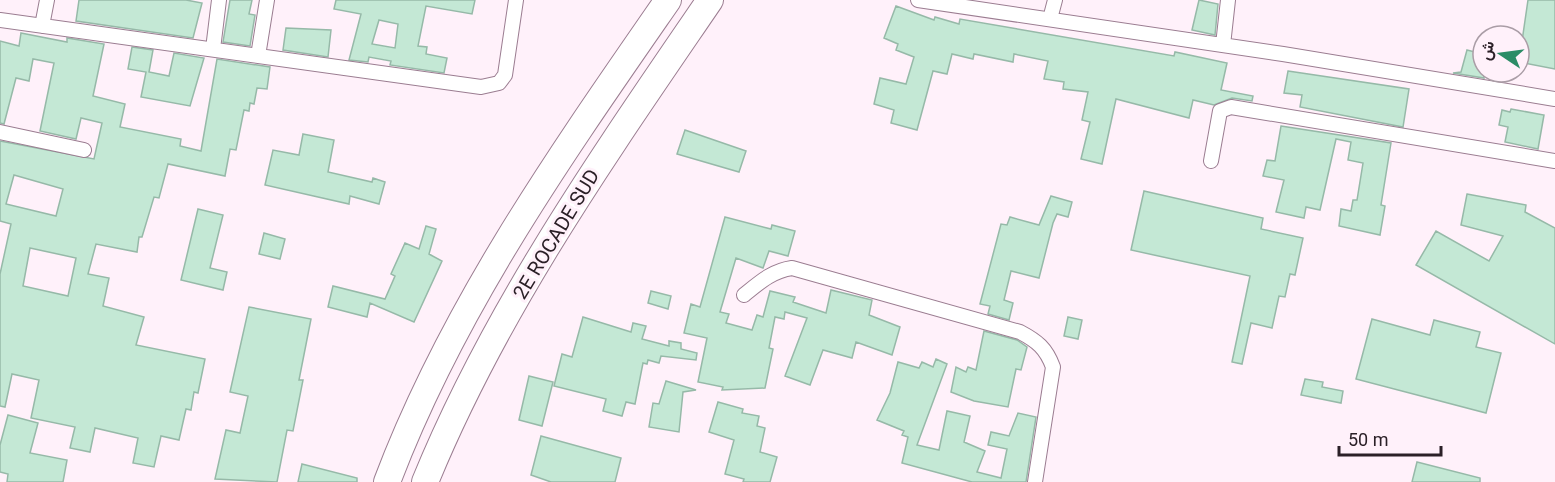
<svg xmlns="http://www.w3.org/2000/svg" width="1555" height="482" font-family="Roboto,Vazirmatn,sans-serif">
<rect width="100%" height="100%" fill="#fff1fa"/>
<!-- building -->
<path fill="#c4e8d5" stroke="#96b9a8" stroke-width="1.5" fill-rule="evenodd" d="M79,0H186L202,3L193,38L76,21Z
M230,0H252L249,14L255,15L250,46L223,42Z
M336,0H475L472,14L426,6L418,46L427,47L426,54L447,58L444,73L390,65L391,61L369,57L368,62L349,60L361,14L334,9ZM379,20L398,24L395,48L372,44Z
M1199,0L1218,4L1215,35L1192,30Z
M1528,0H1555V69L1519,62Z
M896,6L934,20L935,17L959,24L960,19L1174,56L1175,52L1227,63L1221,90L1253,96L1252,101L1232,98L1214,105L1193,100L1189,118L1116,99L1102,164L1081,159L1090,122L1082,120L1088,92L1063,89L1064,82L1044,79L1048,61L1014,54L1013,62L974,54L973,59L952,54L947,74L933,71L917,130L891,123L894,110L874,104L880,78L906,84L914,57L896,50L898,44L884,38Z
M286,28L331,30L328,57L283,50Z
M21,33L67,42V38L104,44L93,96L125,104L120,127L181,139L180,146L201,151L217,59L270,67L267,89L257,88L254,104L250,103L249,111L244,110L236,150L230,149L225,176L168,164L159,198L154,197L142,237H139L137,252L96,244L88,274L109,278L103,306L144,317L136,345L205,359L198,393L194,392L191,410L186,409L179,440L161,436L154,467L133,463L138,438L95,428L90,452L70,448L75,427L31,418L39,380L12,374L5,407L0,406V274L11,224L0,221V141L94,159L102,123L81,118L76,139L40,131L54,63L33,59L29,81L16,78L4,124L0,123V41L19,46ZM14,175L63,189L56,216L6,204ZM30,248L76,258L68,296L23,286Z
M132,47L153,50L149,72L169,76L174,53L204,58L190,106L141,97L146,72L128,69Z
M1467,50L1483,54L1484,78L1453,73L1461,72Z
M1288,71L1409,89L1403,127L1300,107L1302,95L1284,93Z
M1511,109L1544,115L1538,149L1505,142L1508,127L1499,125L1502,110L1510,112Z
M1281,126L1391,143L1381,205L1385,206L1380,235L1339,226L1341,209L1351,211L1353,200H1357L1363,163L1348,160L1351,142L1336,139L1320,210L1306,207L1304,218L1276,212L1284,180L1263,176L1267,160L1275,161Z
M685,130L746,151L739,172L677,154Z
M303,134L334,140L328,172L372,182L373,178L385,182L379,204L350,196L349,204L265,185L273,150L299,155Z
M1144,191L1263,218L1261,229L1303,238L1295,275L1290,274L1285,297L1279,296L1272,328L1251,323L1242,364L1232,362L1250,276L1131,250Z
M1467,194L1526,205L1525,212L1555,228V344L1416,265L1436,231L1489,261L1503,236L1461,225Z
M1051,196L1072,202L1068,217L1057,214L1053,223L1039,278L1011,271L1004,300L1013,303L1009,320L988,314L990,306L980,304L1001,224L1007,225L1010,217L1039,225Z
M198,209L223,215L210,268L227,272L223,290L181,280Z
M725,217L771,229L772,225L795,231L788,256L769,251L763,268L736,258L720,312L729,314L726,323L752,330L757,315L763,317L770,291L795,297L793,302L826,313L831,290L872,300L869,315L900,327L892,355L856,342L852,358L823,350L810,385L785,376L807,318L785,312L784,319L775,317L769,348L773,349L765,388L722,390L723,387L698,382L707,338L684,333L691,304L700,307Z
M426,226L436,229L429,254L442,261L414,322L370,303L367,317L328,307L333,286L385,299L395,276L391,274L405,243L419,249Z
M264,233L285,239L280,259L259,254Z
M651,291L671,296L668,309L648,303Z
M249,307L311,319L299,380H303L293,431L287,430L277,482L215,479L226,430L240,433L248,396L230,392Z
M583,317L631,332L633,323L646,326L642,339L669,346V341L681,343V349L697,353L696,360L661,356L659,363L648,360L647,364L643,363L635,404L626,402L622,416L603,411L606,399L554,386L562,354L572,357Z
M1068,317L1082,320L1078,339L1064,336Z
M1372,319L1430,335L1434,320L1480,332L1476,347L1501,353L1486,413L1356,379Z
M984,331L1017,340L1027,347L1021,370L1016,369L1008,407L974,401L951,392L956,367L966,372L968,367L976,370Z
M936,359L947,364L917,445L939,450L947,411L970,416L964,442L985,451L977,472L1001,478L1007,449L988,445L991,432L1009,436L1018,413L1036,417L1026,482H972L902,463L908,437L902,435L904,431L877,420L890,393L898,362L919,368L922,362L933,367Z
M529,376L553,382L542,426L519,420Z
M1305,379L1323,382L1322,387L1343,391L1341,403L1301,395Z
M666,381L696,390L683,392L679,432L649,427L653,403L659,404Z
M718,402L743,409L742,413L759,416L757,426L765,428L760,452L777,457L770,482H743L744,479L725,474L734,440L709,432Z
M8,415L38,423L30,453L67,460L63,482H7L8,474L0,472V445Z
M541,436L621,458L615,482H551L531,475Z
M1417,462L1480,478V482H1412Z
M302,464L357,478V482H298Z"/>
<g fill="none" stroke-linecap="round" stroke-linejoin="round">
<defs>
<path id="minor" d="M918,0L1283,54L1555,99
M1050,19L1055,0
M0,20L481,87L499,83L505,75L516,0
M42,26L47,0
M1223,45L1228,0
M213,49L219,0
M258,56L267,0
M0,132L84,150
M1211,161L1220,111L1231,107L1555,161
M744,295C760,282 772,271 792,268L1020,332C1037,341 1046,348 1053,367L1035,482"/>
<path id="motorway" d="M387,482C453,307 562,153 668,0
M425,482C496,308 605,154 710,0"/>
</defs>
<!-- minor casing -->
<use href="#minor" stroke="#9b7d91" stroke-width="16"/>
<!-- motorway casing -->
<use href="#motorway" stroke="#9b7d91" stroke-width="28"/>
<!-- minor -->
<use href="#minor" stroke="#fff" stroke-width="14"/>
<!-- motorway -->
<use href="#motorway" stroke="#fff" stroke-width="26"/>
</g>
<g text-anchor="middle" stroke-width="6" stroke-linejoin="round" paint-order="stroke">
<!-- street labels -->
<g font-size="20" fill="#2b2027" stroke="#fff1fa">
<text transform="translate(556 234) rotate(-59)" y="7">2E ROCADE SUD</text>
</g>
</g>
<!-- north arrow -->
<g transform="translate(1501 54) rotate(283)"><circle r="28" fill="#fff1fa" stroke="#aa9da6" stroke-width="1.5"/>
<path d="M0-4.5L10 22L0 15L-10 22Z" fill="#2b8c66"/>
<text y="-9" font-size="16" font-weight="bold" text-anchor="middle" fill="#2b2027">ش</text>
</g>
<!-- scale -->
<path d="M1339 446v9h102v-9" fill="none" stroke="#2b2027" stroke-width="3"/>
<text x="1348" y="446" font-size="18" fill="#2b2027" stroke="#fff1fa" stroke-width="4.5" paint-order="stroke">50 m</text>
</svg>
